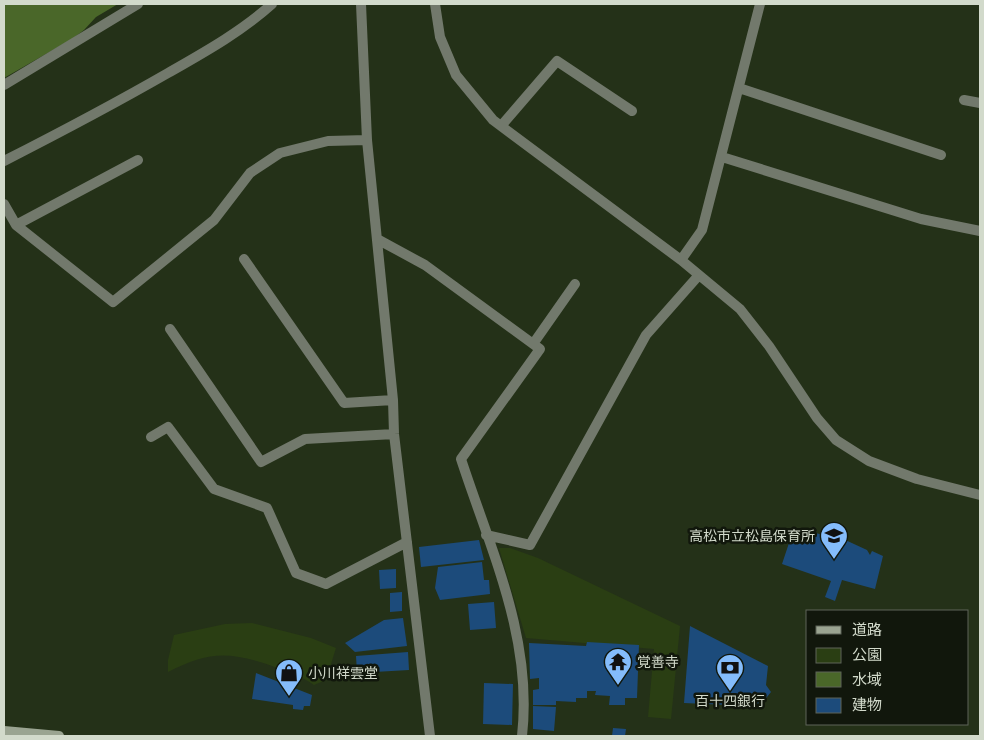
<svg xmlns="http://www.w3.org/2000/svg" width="984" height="740" font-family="Signika,'Noto Sans JP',sans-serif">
<rect width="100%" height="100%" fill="#243118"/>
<!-- green -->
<path fill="#2a3e13" d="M499,548H510L538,558L680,626L671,719L648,717L654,649L526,638Z
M252,623L311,638L336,648L326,680L314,685C301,676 287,672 272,666C229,651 209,651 168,672V660L174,635L225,624Z"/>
<!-- water -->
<path fill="#4a6729" d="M4,4H118L96,17L84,30L72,39L4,78Z"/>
<!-- building -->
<path fill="#1c4b7b" d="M794,528L828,536L838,543L841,538L867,550L870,555L872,551L883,556L875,589L842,580L835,601L825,597L831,581L782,564Z
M479,540L484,560L421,567L419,547Z
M482,562L484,580H489L490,594L440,600L435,588L438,567Z
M396,569V588L380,589L379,570Z
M402,592V611L390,612V593Z
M494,602L496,628L470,630L468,604Z
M403,618L407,646L355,652L345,643L384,620Z
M690,626L768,666L766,685L771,692L763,702L750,706L684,703Z
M587,642L639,645L637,698H625V705H609L610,696L595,695L596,691H587V698H576V702L556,701V705H533V690L539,689V678L530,679L529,643L586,646Z
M408,652L409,670L357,673L356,656Z
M256,673L312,695L310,706H304L303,710L293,709V705L252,699Z
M484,683L513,684L512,725L483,724Z
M533,706L556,707L554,731L533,729Z
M613,728L626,729L625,736H612Z"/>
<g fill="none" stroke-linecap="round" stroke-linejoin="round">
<!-- street -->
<path stroke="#72796c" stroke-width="10" d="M361,4L367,140L393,400L394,434L430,736
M435,4L440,37L456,75L493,120L681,260L740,309L769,346L817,418L836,440L869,461L917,479L980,495
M4,85L138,4
M739,88L941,155
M964,100L980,103
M501,126L557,61L632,111
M722,157L921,219L980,231
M4,161C59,133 114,104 168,73C203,53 241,32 272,4
M4,204L16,225L113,302L214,220L250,173L280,153L328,141L367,140
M16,225L138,160
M377,239L425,265L540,349L461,459C491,551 533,638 522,736
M244,259L344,403L393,400
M681,260L702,230L760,4
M170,329L261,462L305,439L394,434
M533,344L575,284
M151,437L168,427L214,489L267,508L296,573L326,584L407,542
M486,535L530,545L646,335L699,275"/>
<!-- secondary -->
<path stroke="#9aa491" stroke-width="10" d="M4,731L59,736"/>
</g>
<!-- icons -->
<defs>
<symbol id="school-pin" viewBox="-11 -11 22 30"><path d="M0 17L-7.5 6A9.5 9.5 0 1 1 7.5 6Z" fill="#84bcfb" stroke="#11170c"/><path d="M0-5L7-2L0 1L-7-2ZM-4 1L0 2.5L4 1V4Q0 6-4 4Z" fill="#111"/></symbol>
<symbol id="temple-pin" viewBox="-11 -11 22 30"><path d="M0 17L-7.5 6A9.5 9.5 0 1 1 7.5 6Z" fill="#84bcfb" stroke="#11170c"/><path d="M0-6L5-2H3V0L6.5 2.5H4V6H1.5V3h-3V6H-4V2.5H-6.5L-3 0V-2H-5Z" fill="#111"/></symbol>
<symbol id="bank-pin" viewBox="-11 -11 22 30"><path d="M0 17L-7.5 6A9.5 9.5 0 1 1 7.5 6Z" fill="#84bcfb" stroke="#11170c"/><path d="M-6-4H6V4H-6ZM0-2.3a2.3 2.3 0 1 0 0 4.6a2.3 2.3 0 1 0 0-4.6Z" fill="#111"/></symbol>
<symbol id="shop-pin" viewBox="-11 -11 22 30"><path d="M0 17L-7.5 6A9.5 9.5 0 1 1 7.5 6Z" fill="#84bcfb" stroke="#11170c"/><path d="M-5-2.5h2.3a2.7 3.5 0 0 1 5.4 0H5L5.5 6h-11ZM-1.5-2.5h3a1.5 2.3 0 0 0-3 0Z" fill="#111"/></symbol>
</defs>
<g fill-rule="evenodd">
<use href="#school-pin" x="818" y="520" width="32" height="43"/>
<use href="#temple-pin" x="602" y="646" width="32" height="43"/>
<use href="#bank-pin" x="714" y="652" width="32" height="43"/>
<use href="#shop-pin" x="273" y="657" width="32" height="43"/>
</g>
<g text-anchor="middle" stroke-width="5" stroke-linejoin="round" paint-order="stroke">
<!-- poi labels -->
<g font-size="14" fill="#d2dacb" stroke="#11170c" text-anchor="start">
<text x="815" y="541" text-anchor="end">高松市立松島保育所</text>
<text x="637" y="667">覚善寺</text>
<text x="308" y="678">小川祥雲堂</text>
<text x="730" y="706" text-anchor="middle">百十四銀行</text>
</g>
</g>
<!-- border -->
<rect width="984" height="740" fill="none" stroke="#d2dacb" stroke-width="10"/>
<!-- legend -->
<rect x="806" y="610" width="162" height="115" fill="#11170c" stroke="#5e6558"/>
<rect x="816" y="626" width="25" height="8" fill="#9aa491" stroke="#5e6558"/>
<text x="852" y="635" font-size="15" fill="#d2dacb">道路</text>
<rect x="816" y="648" width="25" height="15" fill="#2a3e13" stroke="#5e6558"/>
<text x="852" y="660" font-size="15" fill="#d2dacb">公園</text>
<rect x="816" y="672" width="25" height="15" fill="#4a6729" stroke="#5e6558"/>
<text x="852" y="685" font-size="15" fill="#d2dacb">水域</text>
<rect x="816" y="698" width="25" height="15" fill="#1c4b7b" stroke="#5e6558"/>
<text x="852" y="710" font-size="15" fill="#d2dacb">建物</text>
</svg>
